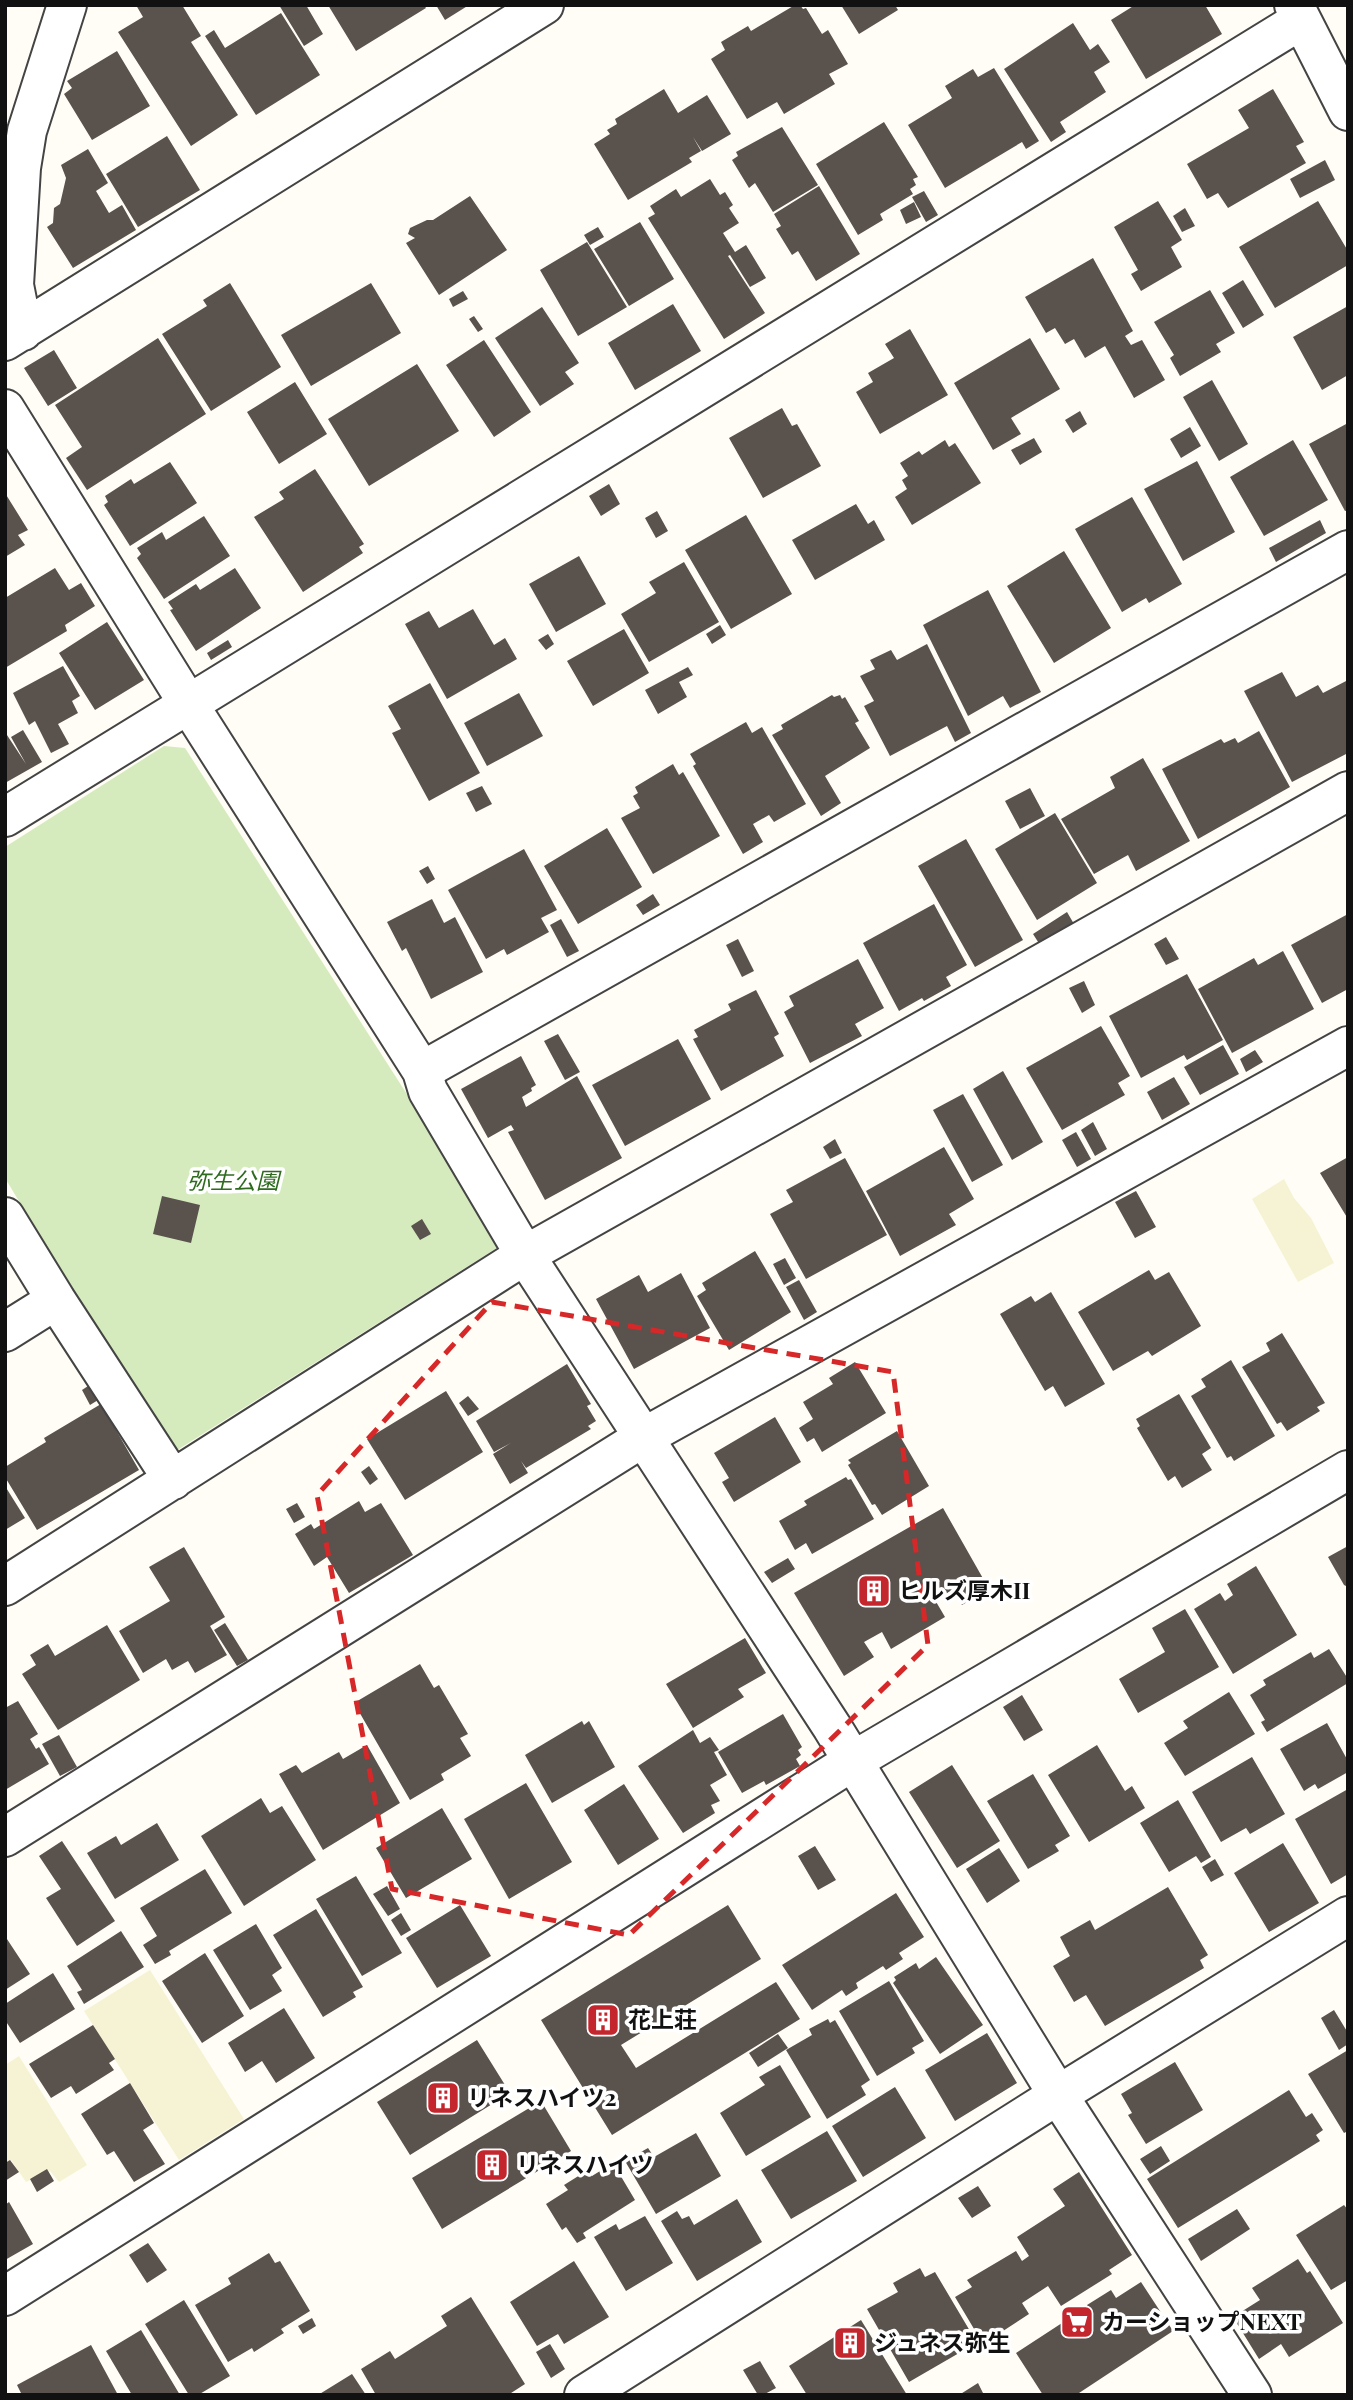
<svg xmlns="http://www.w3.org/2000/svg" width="1353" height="2400" font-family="'Playfair Display','Noto Sans JP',serif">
<rect width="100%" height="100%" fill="#fffdf5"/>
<!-- farmland -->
<path fill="#f6f3d4" d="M1284,1179L1294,1198L1311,1218L1334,1263L1298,1282L1252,1199Z
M150,1970L244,2119L179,2160L84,2011Z
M19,2056L87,2165L59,2182L50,2171L26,2182L11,2160L5,2162V2065Z"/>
<!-- green -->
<path fill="#d5ebbd" d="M164,746L185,748L503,1244L171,1454L5,1178V847Z"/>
<!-- building -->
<path fill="#5a524d" d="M136,5H182L201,36L191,42L238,115L191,146L118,32L143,17Z
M279,5H306L323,34L304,46Z
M328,5H424L426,8L356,51Z
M436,5H469L445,20Z
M795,5H800L803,9L806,8L822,34L828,30L848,64L829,74L835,84L784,114L777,102L747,119L711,59L725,50L721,42L748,26L751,31Z
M841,5H895L898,10L859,34Z
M1135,5H1205L1222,34L1146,79L1111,20Z
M281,13L320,75L256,115L205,36L214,30L225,48Z
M1073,23L1090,50L1098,44L1110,62L1094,72L1106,92L1060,122L1066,132L1051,142L1004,69Z
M117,51L150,106L92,140L64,94L72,88L67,81Z
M994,68L1039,141L1026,149L1022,142L945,188L908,125L952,98L945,86L973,69L978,77Z
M664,89L678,113L707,95L731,134L702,151L693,137L701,151L689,158L692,162L628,200L594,144L610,134L607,130L617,124L615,119Z
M1273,89L1304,142L1296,146L1306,163L1228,208L1218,193L1207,199L1187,164L1249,128L1238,110Z
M884,122L918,177L913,179L916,185L910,189L913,194L880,214L883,220L858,235L816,164Z
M782,127L818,185L773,212L755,183L749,188L732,160L738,156L736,152Z
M167,136L200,190L138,227L106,174Z
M88,149L108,183L96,191L109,213L122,205L136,230L73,268L47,227L53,223L54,208L60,204L66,178L61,165Z
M1325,160L1335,180L1300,198L1290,179Z
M710,179L720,195L725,192L733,205L729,208L739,223L723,233L735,252L746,245L766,278L750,287L730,255L728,256L765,313L724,339L648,218L655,214L650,206L676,189L681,197Z
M819,186L860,254L816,281L798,251L792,255L776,229L781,226L774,214Z
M924,191L938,215L926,222L912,197Z
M470,196L507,250L439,295L406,243L415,238L408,234L410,228L427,220H433Z
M1158,201L1182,240L1171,247L1182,267L1141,291L1131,274L1138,270L1114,227Z
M1318,201L1348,251V265L1275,308L1239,247Z
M914,202L921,217L906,224L900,210Z
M1185,208L1195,226L1182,232L1173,216Z
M640,222L674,279L629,306L594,249Z
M598,227L604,237L590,245L584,235Z
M587,242L627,307L578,336L540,270Z
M1093,258L1133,331L1125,336L1131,345L1142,340L1165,380L1134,398L1105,346L1085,358L1074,339L1065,344L1055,328L1046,333L1025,297Z
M1243,280L1264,315L1243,328L1222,293Z
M230,283L281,367L211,411L162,334L207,306L203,300Z
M371,283L401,333L311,386L281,335Z
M1210,290L1235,333L1216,344L1221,352L1180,376L1170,358L1174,355L1154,322Z
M463,291L468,299L453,307L449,299Z
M673,304L701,351L635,390L608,343Z
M1348,306V375L1322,390L1293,337Z
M542,307L579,363L565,372L574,384L540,406L495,338Z
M474,316L483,329L478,332L469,319Z
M910,329L948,395L880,434L856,392L873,382L868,373L894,358L885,344Z
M158,338L206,414L87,490L66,458L82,447L55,405Z
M1030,338L1060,389L1011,418L1021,434L993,450L954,383Z
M484,340L531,412L494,437L446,365Z
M54,350L77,388L48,406L24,368Z
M417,364L459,431L369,486L328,419Z
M1212,380L1248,444L1219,461L1183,397Z
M295,382L327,434L279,464L247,412Z
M782,408L792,426L797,424L821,466L763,498L729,438Z
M1080,411L1087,424L1073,433L1065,420Z
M1348,423V510L1345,511L1309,444Z
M1190,427L1201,446L1181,458L1170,439Z
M1034,438L1042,452L1020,465L1011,450Z
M945,440L949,447L955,443L981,483L912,525L895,497L907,489L902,480L908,476L900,463L919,451L922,455Z
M1293,440L1328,500L1264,536L1230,477Z
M1197,461L1235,532L1183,561L1144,489Z
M170,462L197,503L130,546L104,505L108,502L105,496L131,479L134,484Z
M315,469L364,544L359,547L363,553L303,592L254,517L284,499L279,492Z
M609,484L620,504L601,516L589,496Z
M5,493L28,530L18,535L25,545L5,557Z
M1132,497L1182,584L1149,603L1146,598L1122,612L1075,529Z
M856,504L868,524L874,520L885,540L815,580L792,540Z
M657,511L668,531L656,538L645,518Z
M746,515L792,594L731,629L685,550Z
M204,516L230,556L164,599L137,558L141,554L137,548L162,532L166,540Z
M1320,520L1326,533L1276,562L1269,548Z
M1064,551L1111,628L1054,663L1007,586Z
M579,556L606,604L556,632L529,584Z
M684,562L719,622L649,662L621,614L656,593L649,582Z
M55,568L69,590L81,583L95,606L65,625L67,631L5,668V598Z
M235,568L261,608L196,651L170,610L173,609L168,602L196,584L200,590Z
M988,590L1041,692L1010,708L1003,696L968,716L923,625Z
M473,609L494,645L505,638L517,659L447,699L405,624L429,611L439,628Z
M107,622L144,680L95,710L59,653Z
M720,625L726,635L712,644L706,634Z
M624,629L649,673L593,706L567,661Z
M548,634L554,644L546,650L538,640Z
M228,640L232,647L211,660L207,653Z
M927,644L971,733L955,742L947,726L890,756L864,706L874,701L860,676L875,669L870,660L891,650L897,660Z
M63,666L80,696L72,701L78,713L58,724L69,744L51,753L35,721L29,725L13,693Z
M688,667L693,675L679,682L687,697L658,714L645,690Z
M1282,672L1296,697L1318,685L1323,693L1348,680V753L1292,782L1244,691Z
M430,683L480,773L429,801L392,733L401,729L388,706Z
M519,693L543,736L487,766L464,723Z
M832,695L834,697L840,695L842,699L845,697L859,721L855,723L870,748L825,776L841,803L821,816L772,735L783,729L781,725Z
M746,722L752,733L762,727L806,804L774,822L769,815L753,824L763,842L743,854L693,766L696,764L690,754Z
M23,730L42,762L5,783V732L26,764L11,737Z
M1259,731L1290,787L1198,839L1162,769L1221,739L1224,743L1235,738L1238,743Z
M1143,758L1190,841L1136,871L1128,855L1094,874L1061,819L1115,788L1110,777Z
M673,764L679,775L683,772L720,836L653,874L621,818L640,808L633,796L638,793L635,787Z
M482,786L492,804L476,812L466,793Z
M1030,788L1045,816L1020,829L1005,801Z
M1055,813L1097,883L1037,920L995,849Z
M607,828L642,887L578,924L544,866Z
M966,839L1023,940L975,967L918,866Z
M524,849L557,910L541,918L549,932L507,955L504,949L486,959L448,890Z
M428,866L435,879L427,884L419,871Z
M653,894L660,905L643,915L636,905Z
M432,899L444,923L455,917L483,972L431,999L406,948L402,951L387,922Z
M934,904L967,965L946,977L951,986L924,1001L922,998L899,1011L863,943Z
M1067,912L1074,924L1040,945L1033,934Z
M1348,914V989L1322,1003L1291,945Z
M561,919L579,951L567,957L550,925Z
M1166,937L1179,959L1166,965L1154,944Z
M738,939L754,971L742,977L726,945Z
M1283,951L1314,1009L1232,1053L1198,989L1254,958L1258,965Z
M858,959L884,1008L855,1024L862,1036L810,1063L784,1012L794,1006L789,996Z
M1187,974L1223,1040L1187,1060L1184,1055L1141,1078L1109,1016Z
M1084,981L1095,1005L1082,1013L1069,988Z
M756,990L779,1034L774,1037L784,1056L721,1091L693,1039L698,1037L694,1030L731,1010L728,1004Z
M1101,1026L1130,1076L1118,1083L1125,1095L1062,1130L1026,1068Z
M558,1034L580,1072L565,1080L544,1041Z
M678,1039L711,1099L625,1146L592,1085Z
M1223,1045L1239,1074L1200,1095L1184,1067Z
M1255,1050L1263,1062L1246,1072L1240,1059Z
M521,1056L536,1085L531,1088L532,1091L522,1097L526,1107L577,1076L622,1158L545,1200L508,1132L514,1130L511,1125L488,1138L461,1089Z
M1003,1071L1043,1142L1012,1160L973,1089Z
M1174,1077L1190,1104L1162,1120L1147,1092Z
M963,1094L1003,1165L972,1182L933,1110Z
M1093,1122L1107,1149L1095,1156L1081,1130Z
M1076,1132L1091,1159L1077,1167L1062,1140Z
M835,1139L842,1153L830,1159L823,1147Z
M944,1147L974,1199L949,1214L956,1225L900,1256L866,1191Z
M1348,1157V1219L1320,1173Z
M845,1158L887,1235L806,1279L770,1214L793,1202L786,1190Z
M1136,1191L1156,1227L1135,1238L1115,1202Z
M162,1196L200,1205L191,1243L153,1234Z
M422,1219L431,1234L420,1240L411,1226Z
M755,1251L791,1312L729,1350L697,1296L706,1290L702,1283Z
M785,1258L796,1278L784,1285L773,1264Z
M1149,1270L1155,1280L1169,1272L1201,1326L1152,1356L1148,1351L1113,1371L1078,1312Z
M681,1273L710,1328L634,1369L596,1299L639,1275L648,1292Z
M799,1280L817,1312L804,1320L786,1287Z
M1051,1292L1105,1384L1065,1407L1053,1386L1045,1391L1000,1314L1031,1296L1035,1302Z
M1282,1333L1325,1403L1317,1407L1320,1411L1287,1431L1281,1422L1277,1424L1242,1367L1270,1351L1266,1343Z
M1231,1360L1275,1436L1234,1461L1231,1456L1227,1458L1191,1396L1206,1387L1201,1379Z
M855,1362L886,1413L822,1452L814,1438L807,1442L799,1428L813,1419L803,1402L833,1384L829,1378Z
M567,1364L591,1404L587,1406L596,1421L588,1426L591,1429L526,1468L521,1461L528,1473L510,1484L493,1454L511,1443L494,1452L476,1421Z
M94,1382L103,1397L90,1405L82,1390Z
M446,1391L483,1452L405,1500L367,1439Z
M1179,1394L1211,1448L1202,1454L1212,1470L1182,1488L1175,1476L1168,1481L1137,1428L1140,1426L1136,1419Z
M468,1396L479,1409L468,1416L459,1403Z
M101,1404L139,1470L37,1530L5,1477V1467L46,1442L44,1438Z
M775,1417L801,1462L734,1502L722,1482L729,1478L714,1453Z
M897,1431L929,1486L882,1515L875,1504L872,1505L848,1465L851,1463L848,1460Z
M369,1466L378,1479L370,1485L361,1472Z
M846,1477L848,1480L851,1479L874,1519L812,1554L806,1543L795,1550L779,1521L807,1505L804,1501Z
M5,1486L25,1518L5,1530Z
M359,1501L365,1512L381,1503L413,1555L349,1593L327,1557L314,1566L295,1534L311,1524L314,1529Z
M297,1503L305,1517L294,1523L286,1509Z
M943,1508L989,1589L962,1605L953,1590L935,1600L945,1617L891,1649L882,1632L864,1642L874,1657L844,1676L794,1593Z
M1348,1546V1587L1344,1585L1328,1557Z
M184,1547L225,1617L210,1626L227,1655L195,1673L188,1661L172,1670L166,1659L143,1673L119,1631L170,1601L149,1567Z
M788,1558L795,1569L772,1583L764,1572Z
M1256,1566L1297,1635L1233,1674L1194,1609L1220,1593L1225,1601L1233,1595L1227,1584Z
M1185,1609L1219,1667L1138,1713L1119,1679L1165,1652L1152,1628Z
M225,1623L248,1660L237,1666L214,1630Z
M107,1625L140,1680L58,1730L22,1674L36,1665L30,1655L48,1644L55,1656Z
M745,1638L766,1673L738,1689L744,1697L693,1728L666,1684Z
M1329,1649L1348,1679V1683L1267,1732L1261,1722L1265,1720L1250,1695L1266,1685L1263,1680L1311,1652L1314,1658Z
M420,1664L434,1688L439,1685L468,1734L460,1738L471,1756L441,1774L444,1780L410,1800L354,1703Z
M1229,1692L1255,1734L1185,1776L1164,1743L1188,1728L1183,1721Z
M1022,1695L1043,1730L1024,1741L1003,1707Z
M18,1701L38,1734L30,1739L36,1749L39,1747L49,1764L5,1790V1708Z
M783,1714L802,1747L798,1750L801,1755L796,1759L800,1766L766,1785L764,1781L742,1793L718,1752Z
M582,1721L584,1725L589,1721L615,1767L552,1803L525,1755Z
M1327,1723L1348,1761V1772L1318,1789L1315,1784L1304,1791L1280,1749Z
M693,1730L700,1743L710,1737L719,1750L714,1752L727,1775L710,1785L720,1801L711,1805L715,1813L683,1833L638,1766Z
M59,1735L77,1767L60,1776L42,1744Z
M367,1745L400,1803L323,1850L279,1774L296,1765L302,1773L339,1752L343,1759Z
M1097,1745L1125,1791L1132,1786L1145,1808L1089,1842L1048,1775Z
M1252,1757L1285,1814L1250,1834L1246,1828L1221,1842L1192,1792Z
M952,1765L1000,1841L957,1868L909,1792Z
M1033,1774L1070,1836L1055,1845L1059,1851L1028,1869L987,1801Z
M526,1783L572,1862L509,1899L464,1819Z
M624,1784L659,1839L618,1865L584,1810Z
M1348,1789V1874L1331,1884L1295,1819Z
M261,1798L270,1813L282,1806L316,1860L244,1906L201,1836Z
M1178,1800L1211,1857L1201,1863L1196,1856L1169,1872L1140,1823Z
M442,1808L472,1859L406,1898L376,1848Z
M157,1823L179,1860L115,1899L87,1853L116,1836L121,1845Z
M62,1841L115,1921L77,1946L46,1898L61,1889L39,1856Z
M1283,1843L1319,1903L1269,1932L1234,1873Z
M815,1846L836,1880L818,1890L798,1856Z
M999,1848L1020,1881L987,1903L966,1869Z
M1215,1859L1224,1875L1211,1882L1202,1867Z
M205,1869L232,1913L169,1951L171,1955L155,1964L143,1945L157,1936L140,1908Z
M356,1876L402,1953L362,1976L316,1899Z
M387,1886L400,1909L388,1916L373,1894Z
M1168,1887L1208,1955L1200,1960L1204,1968L1105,2026L1086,1995L1074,2002L1053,1966L1070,1956L1060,1937L1090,1920L1095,1930Z
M896,1893L924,1937L899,1953L903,1959L886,1970L883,1966L856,1983L858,1988L846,1996L842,1990L812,2010L782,1965Z
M460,1905L491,1956L437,1988L406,1938Z
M728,1905L761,1959L621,2045L636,2068L776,1982L800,2019L612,2135L541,2020Z
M316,1909L363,1987L353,1992L356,1997L323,2017L273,1935Z
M401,1913L411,1930L401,1936L391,1920Z
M256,1924L282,1968L272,1975L282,1991L250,2010L213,1950Z
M121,1931L144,1967L84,2004L77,1992L82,1990L67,1966Z
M5,1936L30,1974L5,1990Z
M205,1953L244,2016L202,2043L162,1981Z
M936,1957L983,2025L940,2054L893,1983L896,1980L894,1977L916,1963L919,1969Z
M53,1973L75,2009L20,2043L5,2020V2004Z
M889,1981L924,2041L912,2048L915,2053L877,2076L839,2011Z
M284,2008L315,2058L276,2083L262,2061L245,2072L228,2043Z
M1334,2010L1348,2033V2044L1339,2050L1321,2018Z
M828,2019L830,2023L835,2020L870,2080L861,2086L866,2095L827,2119L786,2050L812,2035L809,2029Z
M93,2025L115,2059L109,2063L114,2070L76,2094L71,2086L51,2098L29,2064Z
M987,2033L1017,2083L955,2121L925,2070Z
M778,2034L788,2048L758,2067L749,2053Z
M477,2040L510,2093L410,2155L377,2102Z
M1348,2050V2131L1344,2133L1308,2074Z
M1175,2062L1203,2110L1146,2144L1128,2115L1132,2113L1121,2094Z
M780,2065L811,2117L746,2156L720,2113L765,2085L759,2077Z
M130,2083L154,2123L143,2130L165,2164L134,2182L114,2151L107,2155L81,2114Z
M895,2087L926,2138L863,2177L832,2126Z
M1289,2090L1306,2117L1312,2113L1323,2130L1316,2135L1320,2141L1178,2228L1147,2179Z
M541,2101L571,2151L442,2229L412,2178Z
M827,2131L857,2181L791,2219L761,2170Z
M696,2133L721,2176L656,2214L625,2161L648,2148L654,2157Z
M1161,2146L1170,2161L1150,2174L1140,2159Z
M10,2160L19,2172L5,2181V2163Z
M613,2163L635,2200L583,2233L586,2238L577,2243L566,2227L562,2230L546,2204L568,2190L564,2185L588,2170L592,2176Z
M47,2169L54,2181L37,2192L30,2179Z
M1079,2172L1132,2255L1109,2270L1112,2274L1061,2306L1048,2286L1022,2303L1029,2314L983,2344L955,2297L972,2287L967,2280L1016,2251L1022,2261L1029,2256L1017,2237L1065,2206L1053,2189Z
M978,2186L991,2206L972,2218L958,2198Z
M737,2199L762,2242L697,2281L661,2221L677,2211L682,2219L689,2216L694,2225Z
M9,2202L33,2244L5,2260V2205Z
M1344,2205L1348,2210V2280L1331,2290L1296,2235Z
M1237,2209L1250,2229L1201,2261L1188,2239Z
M645,2216L673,2263L626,2291L594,2237L616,2224L619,2230Z
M148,2243L167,2270L147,2283L129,2255Z
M269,2253L275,2263L280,2261L310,2311L281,2329L284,2333L254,2352L252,2348L228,2362L195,2305L231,2284L228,2278Z
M1298,2259L1307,2273L1310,2271L1343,2323L1289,2357L1281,2344L1259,2359L1233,2317L1260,2300L1252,2288Z
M574,2261L609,2317L564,2344L558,2334L537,2346L510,2302Z
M920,2268L925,2277L935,2272L970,2331L959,2337L966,2349L909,2382L867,2309L898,2292L893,2283Z
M1141,2282L1173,2331L1076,2395H1043L1016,2353L1062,2323L1066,2330L1092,2313L1087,2305L1111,2290L1116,2298Z
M471,2297L525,2384L508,2395H376L361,2369L390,2351L395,2359L447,2326L441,2316Z
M184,2300L230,2376L198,2395H189L145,2324Z
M312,2318L316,2326L303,2334L298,2326Z
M861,2320L907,2395H807L789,2366Z
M141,2330L180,2395H132L106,2351Z
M550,2344L565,2369L551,2378L536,2352Z
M91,2345L118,2395H22L17,2385Z
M760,2361L776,2388L763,2395H758L743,2370Z
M352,2374L366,2395H318Z
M978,2383L984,2395H959Z"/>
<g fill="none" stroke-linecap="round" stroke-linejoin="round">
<defs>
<path id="street" d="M1294,5L1348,111
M23,331L14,285L21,168L27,131L67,5
M5,341L544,5
M5,409L189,705L422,1071L428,1091L525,1255L832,1727L1058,2095L1252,2395
M5,817L1301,20
M422,1071L1348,550
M5,1217L56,1300L173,1480
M5,1332L56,1300
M5,1586L525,1255L1348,791
M5,1837L644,1437L1348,1046
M5,2296L853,1761L1348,1470
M584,2395L1058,2095L1348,1916"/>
</defs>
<!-- street casing -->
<use href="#street" stroke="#444" stroke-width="42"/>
<!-- street -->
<use href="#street" stroke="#fff" stroke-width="38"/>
</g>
<!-- marked area -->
<path fill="none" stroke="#d62828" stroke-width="5" stroke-dasharray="14 9" stroke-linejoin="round" d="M492,1302L893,1372L928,1645L629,1935L392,1889L317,1495Z"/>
<!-- icons -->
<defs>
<symbol id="building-square" viewBox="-11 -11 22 22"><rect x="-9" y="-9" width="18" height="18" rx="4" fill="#c4262e" stroke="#fff"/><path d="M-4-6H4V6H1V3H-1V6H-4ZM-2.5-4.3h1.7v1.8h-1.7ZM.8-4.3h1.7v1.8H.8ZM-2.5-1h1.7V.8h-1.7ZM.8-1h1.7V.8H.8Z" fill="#fff"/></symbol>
<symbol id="supermarket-square" viewBox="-11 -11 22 22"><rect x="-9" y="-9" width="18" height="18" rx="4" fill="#c4262e" stroke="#fff"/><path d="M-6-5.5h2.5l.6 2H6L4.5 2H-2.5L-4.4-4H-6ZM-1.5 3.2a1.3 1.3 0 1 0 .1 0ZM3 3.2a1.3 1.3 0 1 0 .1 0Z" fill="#fff"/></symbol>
</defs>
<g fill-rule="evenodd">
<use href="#building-square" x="855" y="1572" width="38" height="38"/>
<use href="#building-square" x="584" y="2001" width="38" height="38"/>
<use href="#building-square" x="424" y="2079" width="38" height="38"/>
<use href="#building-square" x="473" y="2146" width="38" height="38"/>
<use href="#supermarket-square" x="1058" y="2303" width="38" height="38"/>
<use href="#building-square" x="831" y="2324" width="38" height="38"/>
</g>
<g text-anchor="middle" stroke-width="7" stroke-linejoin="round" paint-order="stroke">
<!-- park labels -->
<g font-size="23" font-style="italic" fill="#2f6b1f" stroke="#fff">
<text x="233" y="1189">弥生公園</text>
</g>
<!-- poi labels -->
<g font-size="23" font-weight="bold" fill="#111" stroke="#fff" text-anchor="start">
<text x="898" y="1599">ヒルズ厚木II</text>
<text x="628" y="2028">花上荘</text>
<text x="467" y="2106">リネスハイツ2</text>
<text x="516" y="2173">リネスハイツ</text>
<text x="1102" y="2330">カーショップNEXT</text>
<text x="874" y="2351">ジュネス弥生</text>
</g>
</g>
<!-- border -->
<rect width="1353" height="2400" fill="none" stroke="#111111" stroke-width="14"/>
</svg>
